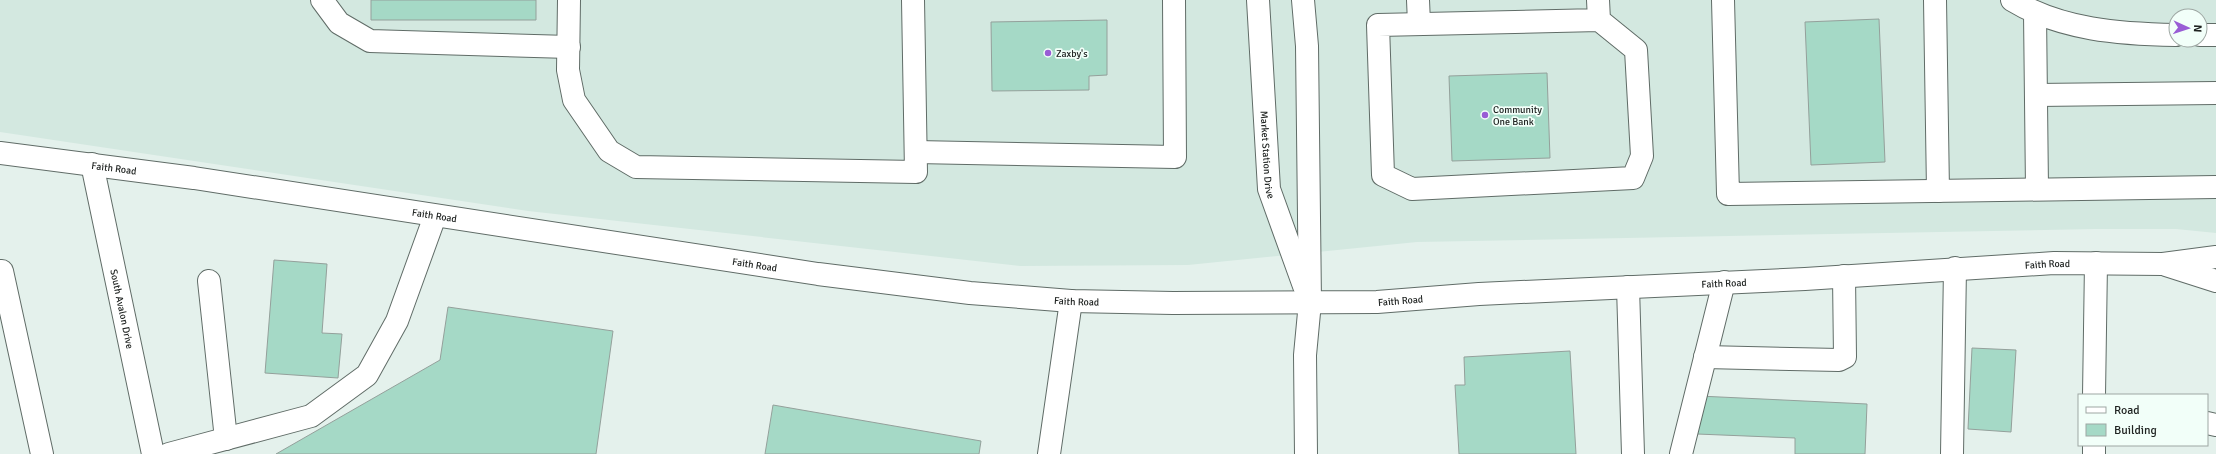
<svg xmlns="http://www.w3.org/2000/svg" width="2216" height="454" font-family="Signika,sans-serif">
<rect width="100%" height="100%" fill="#e4f1ec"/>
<!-- built -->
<path fill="#d3e8e0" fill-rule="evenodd" d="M0,0H2216V233L2176,229H2095L1417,242L1188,265L1020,266L931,256L528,211L0,132ZM2176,16H2200V40H2176Z"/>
<!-- building -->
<path fill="#a5d9c6" stroke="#94a09b" d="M371,0H536V20H371Z
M1879,19L1885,162L1811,165L1805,22Z
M1107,20V75L1089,76V90L992,91L991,22Z
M1547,73L1550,158L1452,161L1449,76Z
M274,260L327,264L322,333L342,334L338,378L265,373Z
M448,307L613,331L596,454H276L440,360Z
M1972,348L2016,350L2011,432L1968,429Z
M1570,351L1576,454H1459L1455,385H1465L1464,357Z
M1699,396L1867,404L1865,454H1795V438L1697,434Z
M773,405L981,441L979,454H765Z"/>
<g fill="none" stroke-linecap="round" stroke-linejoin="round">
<defs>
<g id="minor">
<path d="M322,0L339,23L370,41L569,47"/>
<path d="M569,0L568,70L574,100L609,151L636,167L916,172L913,0"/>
<path id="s1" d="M1258,0L1269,189L1304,286"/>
<path d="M1303,0L1307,46L1310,302L1305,355L1306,454"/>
<path d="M1418,0L1419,23"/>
<path d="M1598,0L1599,20L1636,50L1642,156L1633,178L1412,189L1383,175L1378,25L1599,20"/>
<path d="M1723,0L1728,194L2216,187"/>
<path d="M1935,0L1938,191"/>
<path d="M2012,0C2061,30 2120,34 2176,35"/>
<path d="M2035,13L2037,189"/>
<path d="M2200,35H2216"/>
<path d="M2036,95L2216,93"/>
<path d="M916,152L1175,157L1174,0"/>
<path id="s2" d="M92,164L153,454"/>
<path d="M0,271H2L42,454"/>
<path d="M209,281L226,439"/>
<path d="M1628,287L1633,454"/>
<path d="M1705,357L1839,360L1845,357L1844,276"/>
<path d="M2094,395L2096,263"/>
<path d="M2207,423L2216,425"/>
<path d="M169,454L311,416L367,375L397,321L435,216"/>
<path d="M1049,454L1071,301"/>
<path d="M1681,454L1724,282"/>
<path d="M1952,454L1955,268"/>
<path d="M2094,454V445"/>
</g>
<g id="major">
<path id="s3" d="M0,153L194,178L818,274L970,293L1071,301L1173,303L1377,302L1479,294L1805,279L2054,263L2163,264L2216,257"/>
<path d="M2166,265L2216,281"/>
</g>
</defs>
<!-- minor casing -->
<use href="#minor" stroke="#606c67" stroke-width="24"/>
<!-- major casing -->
<use href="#major" stroke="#606c67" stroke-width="24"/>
<!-- minor -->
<use href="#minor" stroke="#fff" stroke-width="22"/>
<!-- major -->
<use href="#major" stroke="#fff" stroke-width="22"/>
</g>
<!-- markers -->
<g fill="#995dd5" stroke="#f2fff9" stroke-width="1.5">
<circle cx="1048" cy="53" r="4"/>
<circle cx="1485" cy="115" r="4"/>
</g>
<g text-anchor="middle" stroke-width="3.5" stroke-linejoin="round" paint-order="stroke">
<!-- poi labels -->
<g font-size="10" fill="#202422" stroke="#f2fff9" text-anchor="start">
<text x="1056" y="57">Zaxby's</text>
<text x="1493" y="113">Community<tspan x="1493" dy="12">One Bank</tspan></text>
</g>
<!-- street labels -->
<g font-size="10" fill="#202422" stroke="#f2fff9">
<text dy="4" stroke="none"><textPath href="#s1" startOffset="155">Market Station Drive</textPath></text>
<text dy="4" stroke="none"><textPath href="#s3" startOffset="115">Faith Road</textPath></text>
<text dy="4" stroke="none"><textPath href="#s3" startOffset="439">Faith Road</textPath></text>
<text dy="4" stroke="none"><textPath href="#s3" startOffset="2059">Faith Road</textPath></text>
<text dy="4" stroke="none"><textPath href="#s3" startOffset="763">Faith Road</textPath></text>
<text dy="4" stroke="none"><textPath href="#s3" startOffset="1735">Faith Road</textPath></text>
<text dy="4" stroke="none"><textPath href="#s3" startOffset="1087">Faith Road</textPath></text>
<text dy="4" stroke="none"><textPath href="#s3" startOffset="1411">Faith Road</textPath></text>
<text dy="4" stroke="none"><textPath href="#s2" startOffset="148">South Avalon Drive</textPath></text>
</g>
</g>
<!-- legend -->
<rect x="2078" y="394" width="130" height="52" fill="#f2fff9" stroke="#9ea7a3"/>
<rect x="2086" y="407" width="20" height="6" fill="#ffffff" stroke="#9ea7a3"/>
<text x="2114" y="414" font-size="12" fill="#202422">Road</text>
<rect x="2086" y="424" width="20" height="12" fill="#a5d9c6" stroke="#9ea7a3"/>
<text x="2114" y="434" font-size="12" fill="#202422">Building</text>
<!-- north arrow -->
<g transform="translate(2188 28) rotate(93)"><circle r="19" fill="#f2fff9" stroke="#9ea7a3"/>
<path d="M0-3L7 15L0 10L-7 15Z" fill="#995dd5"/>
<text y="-6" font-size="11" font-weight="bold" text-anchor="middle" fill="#202422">N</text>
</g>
</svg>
